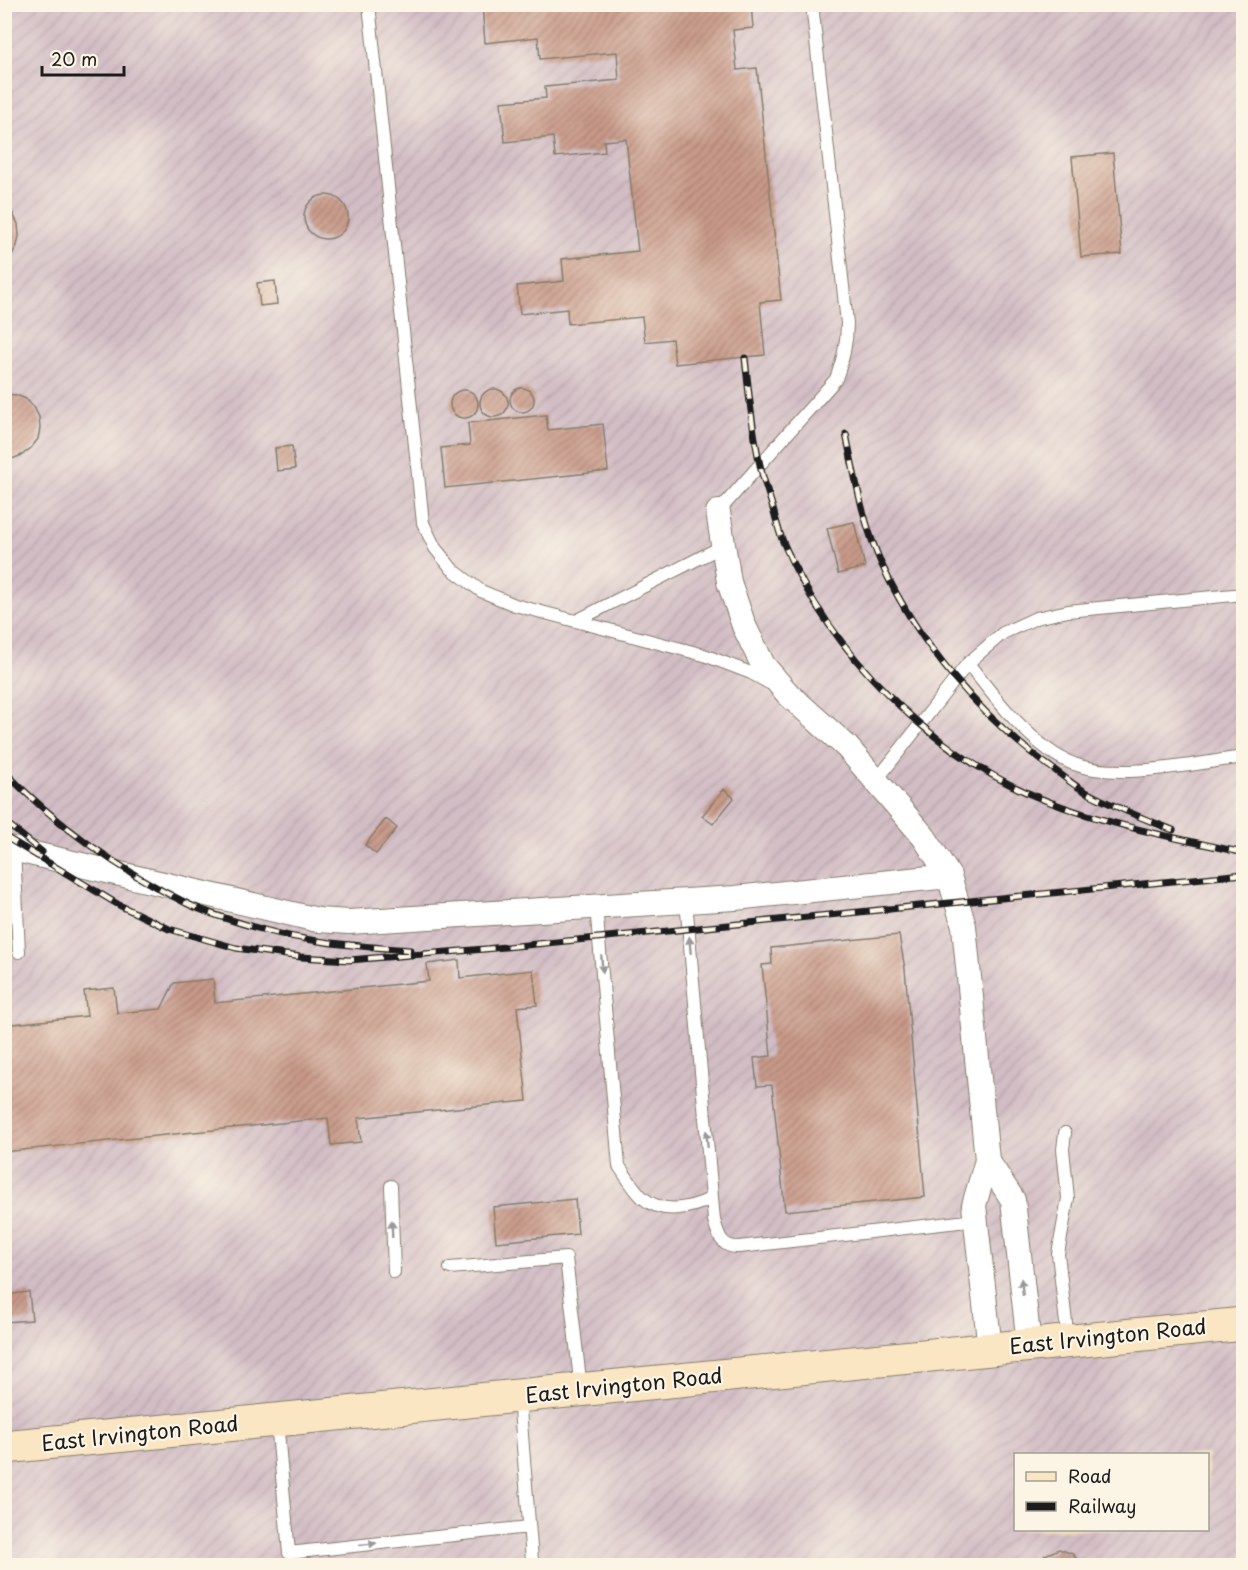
<svg xmlns="http://www.w3.org/2000/svg" width="1248" height="1570" font-family="'Playpen Sans',sans-serif">
<defs>
<pattern id="industrial-furrows" width="10" height="10" patternUnits="userSpaceOnUse" patternTransform="scale(1.5)"><rect width="10" height="10" fill="#d2bdc5"/><path d="M-1 1l2-2M0 10L10 0M9 11l2-2" fill="none" stroke="#b4a2a9"/></pattern>
<pattern id="building-hatch" width="6" height="6" patternUnits="userSpaceOnUse" patternTransform="scale(1.5)"><rect width="6" height="6" fill="#c99a89"/><path d="M-1 1l2-2M0 6l6-6M5 7l2-2" fill="none" stroke="#a27d6f"/></pattern>
</defs>
<rect width="100%" height="100%" fill="#fcf5e5"/>
<filter id="ink" filterUnits="userSpaceOnUse"><feTurbulence type="fractalNoise" baseFrequency=".0167" numOctaves="2"/><feDisplacementMap in="SourceGraphic" scale="12" xChannelSelector="R" yChannelSelector="G"/><feConvolveMatrix kernelMatrix="1 2 1 2 8 2 1 2 1" color-interpolation-filters="sRGB"/></filter>
<filter id="wash" filterUnits="userSpaceOnUse"><feTurbulence type="fractalNoise" baseFrequency=".008" numOctaves="4" result="noise"/><feDisplacementMap in="SourceGraphic" scale="24" xChannelSelector="R" yChannelSelector="G"/><feGaussianBlur stdDeviation="1.35" result="paint"/><feColorMatrix in="noise" values="0 0 0 0 0 0 0 0 0 0 0 0 0 0 0 0 0 1.4 0 .05"/><feComposite in="paint" operator="in"/></filter>
<g filter="url(#wash)">
<rect width="100%" height="100%" fill="#eedebd"/>
<!-- industrial -->
<path fill="url(#industrial-furrows)" fill-rule="evenodd" d="M5,5H1243V1565L5,1566ZM1016,1454H1208V1530H1016Z"/>
<g id="blocks">
<!-- building -->
<path fill="url(#building-hatch)" d="M482,4H751L753,28L733,30L737,70L757,68L781,300L760,302L765,355L675,364L672,339L645,342L642,317L568,324L567,309L520,314L517,286L564,281L562,259L638,251L626,139L604,141L605,152L555,157L553,137L505,142L501,102L546,98L545,87L619,80L617,52L540,59L538,37L485,43Z
M1113,153L1122,254L1081,257L1072,157Z
M304 217a22 22 0 1 1 44 0a22 22 0 1 1-44 0Z
M4,206L13,214L18,224L19,236L17,246L11,256L4,260Z
M275,281L277,304L260,306L257,283Z
M510 400a12 12 0 1 1 24 0a12 12 0 1 1-24 0Z
M480 403a14 14 0 1 1 28 0a14 14 0 1 1-28 0Z
M450 404a14 14 0 1 1 28 0a14 14 0 1 1-28 0Z
M4,394L16,395L26,399L34,407L39,417L40,428L38,439L31,448L22,455L12,459L4,458Z
M546,415L548,430L603,424L608,471L445,488L441,448L470,445L468,423Z
M292,446L295,469L277,471L275,448Z
M854,522L865,567L838,574L827,528Z
M724,789L734,798L713,824L702,816Z
M386,819L397,828L376,854L365,845Z
M899,935L905,969L925,1197L785,1211L772,1085L757,1086L754,1058L771,1056L762,965L772,964L771,948Z
M459,960L460,978L533,970L537,1005L517,1007L527,1101L358,1118L361,1142L331,1145L328,1118L4,1152V1025L87,1016L84,991L114,988L117,1013L161,1009L174,983L213,979L215,1003L429,981L427,964Z
M575,1199L578,1234L496,1242L493,1207Z
M29,1292L32,1320L4,1322V1295Z
M1059,1549L1073,1554L1081,1566H1038L1045,1555Z"/>
</g>
</g>
<g filter="url(#ink)">
<use href="#blocks" fill-opacity="0" stroke="#857d6c" stroke-width="1.5"/>
<g fill="none" stroke-linecap="round" stroke-linejoin="round">
<defs>
<path id="lane" d="M369,4L423,523L435,548L452,569L481,591L515,605L704,655L751,673L769,683
M718,512L836,379C843,359 847,344 847,323L812,4
M576,621L723,546
M968,663C993,696 1035,750 1074,764C1118,781 1196,763 1244,757
M876,781L968,663L1003,633L1036,618L1068,611L1244,594
M14,849L19,952
M686,901L714,1220C718,1234 721,1248 739,1247L976,1220
M596,906L619,1166C626,1176 633,1188 642,1197C662,1215 690,1209 712,1198
M1065,1133L1063,1149L1068,1198L1058,1254L1068,1340
M391,1186L394,1272
M450,1268L566,1258L581,1389
M519,1397L532,1560
M277,1421L289,1553L529,1527"/>
<path id="street" d="M718,512L729,582L744,626L763,665L788,694L847,747L924,837L949,876L964,926L987,1160
M4,847L318,920L349,922L735,898L949,876
M990,1349L974,1205L987,1160L1013,1200L1029,1345"/>
<path id="secondary" d="M4,1447L1244,1324"/>
</defs>
<!-- lane casing -->
<use href="#lane" stroke="#857d6c" stroke-width="14"/>
<!-- street casing -->
<use href="#street" stroke="#857d6c" stroke-width="26"/>
<!-- secondary casing -->
<use href="#secondary" stroke="#857d6c" stroke-width="35"/>
<!-- lane -->
<use href="#lane" stroke="#fff" stroke-width="12"/>
<!-- street -->
<use href="#street" stroke="#fff" stroke-width="24"/>
<!-- secondary -->
<use href="#secondary" stroke="#fbe6c4" stroke-width="33"/>
<defs>
<path id="rail" d="M745,358C749,393 752,430 760,465C763,480 769,494 773,509C776,520 779,533 784,544C830,652 932,755 1042,799C1107,825 1176,838 1244,853
M846,434C855,477 863,524 882,565C920,647 982,719 1056,771C1065,778 1075,786 1086,792C1113,806 1144,819 1173,830
M4,771C56,825 121,871 188,904C211,915 237,922 261,929C309,943 360,946 410,950
M4,821L42,852
M4,836L119,905L169,929L236,948L301,957L349,960L485,949L1244,874"/>
</defs>
<!-- rail casing -->
<use href="#rail" stroke="#1c1c1c" stroke-width="7"/>
<!-- rail -->
<use href="#rail" stroke="#fcf5e5" stroke-width="4.5" stroke-dasharray="14" stroke-linecap="butt"/>
</g>
<!-- one-way arrows -->
<defs><path id="oneway-solid" d="M-6-.8H1V-3.2L6.5 0L1 3.2V.8H-6Z" transform="scale(1.5)"/></defs>
<g fill="#999">
<use href="#oneway-solid" transform="translate(690 945) rotate(-95)"/>
<use href="#oneway-solid" transform="translate(602 964) rotate(85)"/>
<use href="#oneway-solid" transform="translate(707 1139) rotate(-95)"/>
<use href="#oneway-solid" transform="translate(392 1229) rotate(-92)"/>
<use href="#oneway-solid" transform="translate(1022 1287) rotate(-96)"/>
<use href="#oneway-solid" transform="translate(368 1544) rotate(-6)"/>
</g>
</g>
<g text-anchor="middle" stroke-width="4.5" stroke-linejoin="round" paint-order="stroke">
<!-- street labels -->
<g font-size="21" fill="#1c1c1c" stroke="#fcf5e5">
<text transform="translate(1108 1337) rotate(-6)" y="7">East Irvington Road</text>
<text transform="translate(624 1386) rotate(-6)" y="7">East Irvington Road</text>
<text transform="translate(140 1434) rotate(-6)" y="7">East Irvington Road</text>
</g>
</g>
<!-- margin -->
<rect width="1248" height="1570" fill="none" stroke="#fcf5e5" stroke-width="24"/>
<!-- legend -->
<rect x="1014" y="1453" width="195" height="78" fill="#fcf5e5" stroke="#a29e95" stroke-width="1.5"/>
<rect x="1026" y="1472" width="30" height="9" fill="#fbe6c4" stroke="#a29e95" stroke-width="1.5"/>
<text x="1068" y="1483" font-size="18" fill="#1c1c1c">Road</text>
<rect x="1026" y="1502" width="30" height="9" fill="#1c1c1c" stroke="#a29e95" stroke-width="1.5"/>
<text x="1068" y="1513" font-size="18" fill="#1c1c1c">Railway</text>
<!-- scale -->
<path d="M42 66v9h82v-9" fill="none" stroke="#1c1c1c" stroke-width="3"/>
<text x="51" y="66" font-size="18" fill="#1c1c1c" stroke="#fcf5e5" stroke-width="4.5" paint-order="stroke">20 m</text>
</svg>
